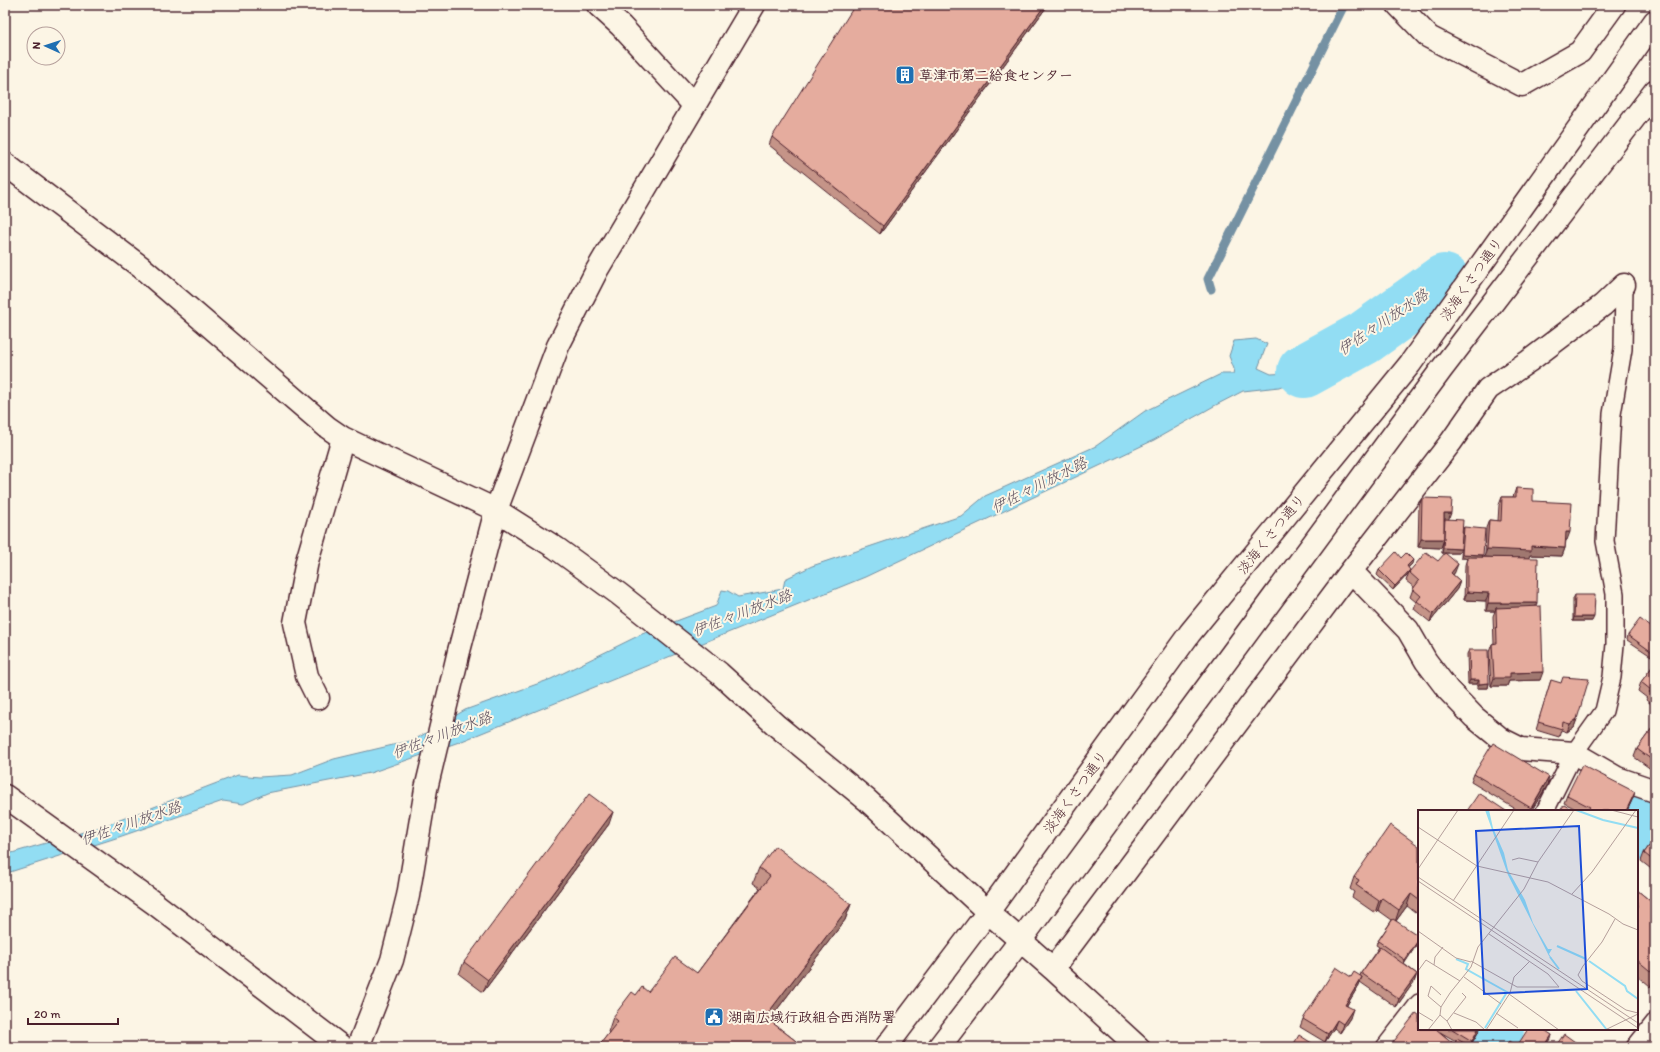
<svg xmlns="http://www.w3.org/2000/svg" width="1660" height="1052" font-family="Itim,'Klee One',sans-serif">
<rect width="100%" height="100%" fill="#fcf5e5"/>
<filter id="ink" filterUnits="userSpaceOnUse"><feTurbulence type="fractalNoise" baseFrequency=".025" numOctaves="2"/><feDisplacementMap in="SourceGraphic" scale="8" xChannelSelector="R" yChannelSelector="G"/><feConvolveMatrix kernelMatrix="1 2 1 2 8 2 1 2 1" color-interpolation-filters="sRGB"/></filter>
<g filter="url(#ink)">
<!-- water -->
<path fill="#92ddf3" stroke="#7591a3" d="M1376,324L1364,343L1309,375L1279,387L1243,391L1214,406L1154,440L865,577L462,741L370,773L267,793L243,804L223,801L116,838L10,872L5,886V855L104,826L238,775L259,777L292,775L334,759L414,740L465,710L551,679L642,634L716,606L722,590L728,591L738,597L783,589L785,579L812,566L961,516L985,496L1096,446L1145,411L1221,374H1233L1234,369L1229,356L1234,341L1256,339L1267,344L1258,368L1271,374L1289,373L1330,353L1349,339Z"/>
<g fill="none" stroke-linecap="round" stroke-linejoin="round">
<!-- stream -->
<path stroke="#7591a3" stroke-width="9" d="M1211,289L1208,279L1344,5"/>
<!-- river -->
<path stroke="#92ddf3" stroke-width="54" d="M1304,371L1364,338L1444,281
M1637,833L1650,816L1655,818
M1487,1047L1497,1029"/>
<defs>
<path id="lane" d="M1545,811L1574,753L1604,711L1612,677L1615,644V594L1605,541L1612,414L1623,349L1624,285
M1385,1047L1419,1003
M1635,1047L1655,1022"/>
<path id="street" d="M598,5L621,26L694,105
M1398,5L1429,37L1522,85L1580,52L1614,5
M5,164L141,267L327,427L343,438L496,510L556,548L619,594L719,673L777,726L867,800L988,912L1053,969L1138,1047
M1351,571L1408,630L1426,661L1448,690L1474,717L1501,739L1521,749L1574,753L1617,778L1655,791
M318,698L307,676L295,623L307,561L343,438
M1053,969L1351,571L1451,442L1488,389L1529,361L1603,305L1624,285
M358,1047L392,960L408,896L426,789L459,651L496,510L558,346L597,270L754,5"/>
<path id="secondary" d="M5,796L154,903L342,1047
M886,1047L988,912L1190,633L1410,364L1655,21
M939,1047L1020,941L1441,370L1655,91"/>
</defs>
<!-- lane casing -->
<use href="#lane" stroke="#4a1f2b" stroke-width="20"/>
<!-- street casing -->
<use href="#street" stroke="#4a1f2b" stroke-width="25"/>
<!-- secondary casing -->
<use href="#secondary" stroke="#4a1f2b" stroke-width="25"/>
<!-- lane -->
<use href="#lane" stroke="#fcf5e5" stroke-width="17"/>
<!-- street -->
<use href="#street" stroke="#fcf5e5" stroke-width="22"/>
<!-- secondary -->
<use href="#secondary" stroke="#fcf5e5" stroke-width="22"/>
</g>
<!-- wall -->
<path fill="#c59488" stroke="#4a1f2b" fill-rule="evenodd" d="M1048,5L880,234L769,145L772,137Z
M1516,488L1533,501L1567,540H1566L1565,548L1562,556L1530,555L1529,558L1536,606L1540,680L1509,681L1507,686H1491L1489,652L1492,644L1494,643L1493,616L1495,611H1486V601L1464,600L1465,565L1467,558H1461L1462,532L1464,527L1483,555L1482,557H1485L1486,528L1489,520L1498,521L1499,505L1502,497H1513Z
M1422,498L1449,520L1459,553H1442V543L1441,548L1418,547L1419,506Z
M1401,558L1412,564L1408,568L1410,570L1408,574L1393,590L1377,575L1379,570Z
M1438,561L1455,572L1453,575L1460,581L1457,589L1430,622L1414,609L1416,602L1410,597L1413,589L1414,587L1406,581L1409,572Z
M1575,595L1592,621H1573V599Z
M1628,635L1655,650L1651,656L1627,640Z
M1469,650L1489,683L1488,688H1477V684H1468L1467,654Z
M1655,663V707L1646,700L1647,698L1638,691L1641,682Z
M1551,680L1577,719L1574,727L1567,732L1561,730L1559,737L1536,730Z
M1655,724V772L1634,757L1637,749Z
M1474,774L1547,786L1531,811H1519L1471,782Z
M1635,792L1632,800L1627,811H1580L1564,803L1567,795Z
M609,824L483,992L459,974L464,962Z
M1655,838V872L1641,861L1644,853Z
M1419,846V915L1407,906L1396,921L1419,941L1404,964L1417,974L1414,982L1396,1007L1360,982L1359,985L1347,1005L1350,1018L1340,1033L1334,1028L1325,1042L1300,1027L1303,1019L1351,977L1360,976L1361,973L1379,947L1376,945L1378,941L1392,920L1378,910L1375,913L1352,897L1354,892L1350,889L1354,877Z
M759,868L851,904L845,920L769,1020L796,1041L794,1047H598L609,1033L608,1032L613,1017L636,995L648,992L697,973L760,888L753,883Z
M1637,890L1655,905V981L1650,987L1637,976Z
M1419,1029H1480L1470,1047H1390L1391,1045ZM1440,1032L1456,1041L1454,1044Z
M1551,1039L1545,1047H1517L1519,1043Z"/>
<!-- shaded-wall -->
<path fill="#a0786f" stroke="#4a1f2b" d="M1045,5H1048L880,234L883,226Z
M1444,513H1451L1448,521L1445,519L1444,521Z
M1566,532H1570L1567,540H1563Z
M1421,539H1444L1441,548L1418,547Z
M1531,546L1565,548L1562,556L1530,555L1528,560L1484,557L1487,549Z
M1443,548L1461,549L1459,553H1442Z
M1462,554L1483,555L1482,559L1461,558Z
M1413,560L1412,564L1405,570L1407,566Z
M1458,564L1455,572L1448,581L1451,573Z
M1410,570L1408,574L1393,590L1395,586Z
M1460,581L1457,589L1430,622L1433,614Z
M1467,592L1489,593L1486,601L1464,600Z
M1488,603H1537L1534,611L1496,608L1495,611H1486Z
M1574,617H1594L1592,621H1573Z
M1655,648V650L1651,656L1652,652Z
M1543,672L1540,680L1509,681L1507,686H1491L1494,678L1510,673Z
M1470,680H1479L1477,684H1468Z
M1489,683L1488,688H1477L1479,684Z
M1577,719L1574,727L1567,732L1570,724Z
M1549,777L1547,786L1531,811H1530Z
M1635,792L1632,800L1627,811H1626Z
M613,812L609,824L483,992L488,980Z
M1411,894L1407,906L1395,922L1399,910Z
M1382,898L1378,910L1375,913L1379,901Z
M851,904L845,920L760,1032L765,1017Z
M1419,939V941L1404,964L1405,960Z
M1417,974L1414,982L1396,1007L1399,999Z
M1655,974V981L1650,987Z
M1362,977L1359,985L1342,1013L1345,1005Z
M1353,1009L1350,1018L1340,1033L1343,1024Z
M1337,1020L1334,1028L1325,1042L1328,1034Z
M1478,1029H1480L1469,1047Z
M1552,1035L1551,1039L1545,1047H1544Z"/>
<!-- building -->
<path fill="#e5ac9e" stroke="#4a1f2b" d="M855,5H1045L883,226L772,137Z
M1516,488L1533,489V501L1572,503L1570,532H1566L1565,548L1531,546V551L1487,549L1489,520L1501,521L1502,497H1516Z
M1422,498L1452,499L1451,513H1444V539H1421Z
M1445,519L1463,520L1461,549L1443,548Z
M1464,527L1485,529L1483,555L1462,554Z
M1396,552L1401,558L1406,553L1413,560L1407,566L1410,570L1395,586L1379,570Z
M1426,552L1438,561L1445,553L1458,564L1451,573L1460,581L1433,614L1417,601L1421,596L1413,589L1419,581L1409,572Z
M1467,557L1538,558L1537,603H1488L1489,593L1467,592Z
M1575,595H1595L1594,617H1574Z
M1541,606L1543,672L1510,673V678H1494L1492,644L1497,643L1496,608Z
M1640,619L1655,630V648L1652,652L1628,635Z
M1469,650H1488L1489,683L1479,684V680H1470Z
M1655,663V697L1649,692L1651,690L1641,682Z
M1563,677L1589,679L1577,719L1570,724L1563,722L1562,729L1538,722L1551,680L1561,683Z
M1655,724V762L1637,749Z
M1493,743L1549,777L1531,808L1474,774Z
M1582,765L1635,792L1626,811H1587L1590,807L1567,795Z
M1479,793L1506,811H1467Z
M589,794L613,812L488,980L464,962Z
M1564,805L1574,811H1560Z
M1390,825L1419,846V900L1411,894L1399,910L1382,898L1379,901L1356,885L1359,880L1354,877Z
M1655,838V862L1644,853Z
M775,846L851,904L765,1017L796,1041L792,1047H598L618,1021L613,1017L632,992L636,995L642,987L648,992L675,957L697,973L770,876L759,868Z
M1637,890L1655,905V975L1637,960Z
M1393,919L1419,936V939L1405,960L1378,941Z
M1380,947L1417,974L1399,999L1361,973Z
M1336,967L1351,977L1354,972L1362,977L1345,1005L1353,1009L1343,1024L1337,1020L1328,1034L1303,1019Z
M1416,1013L1419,1015V1029H1436L1454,1044L1452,1047H1394L1391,1045Z
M1452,1029H1478L1472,1041Z
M1528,1029H1543L1552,1035L1544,1047H1526L1519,1043Z
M1564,1034L1582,1047H1555Z
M1299,1035L1318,1047H1292Z
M1457,1039L1466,1044L1464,1047H1456L1454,1046Z
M1509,1041L1517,1047H1504Z"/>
</g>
<!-- icons -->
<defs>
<symbol id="building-square" viewBox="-11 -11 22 22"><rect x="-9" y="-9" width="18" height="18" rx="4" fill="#1f6fb2" stroke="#fcf5e5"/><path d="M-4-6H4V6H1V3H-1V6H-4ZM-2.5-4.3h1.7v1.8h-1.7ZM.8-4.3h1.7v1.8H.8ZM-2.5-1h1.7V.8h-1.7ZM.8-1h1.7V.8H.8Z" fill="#fff"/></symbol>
<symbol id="civic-square" viewBox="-11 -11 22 22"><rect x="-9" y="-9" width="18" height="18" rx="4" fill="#1f6fb2" stroke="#fcf5e5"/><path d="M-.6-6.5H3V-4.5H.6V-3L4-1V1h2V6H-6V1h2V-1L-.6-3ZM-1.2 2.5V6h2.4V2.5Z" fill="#fff"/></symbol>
</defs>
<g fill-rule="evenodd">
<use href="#building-square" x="894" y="64" width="22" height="22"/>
<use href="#civic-square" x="703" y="1006" width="22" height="22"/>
</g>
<g text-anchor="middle" stroke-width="4" stroke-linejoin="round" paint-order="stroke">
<!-- poi labels -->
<g font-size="14" font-weight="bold" fill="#4a1f2b" stroke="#fcf5e5" text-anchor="start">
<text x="919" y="80">草津市第二給食センター</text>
<text x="728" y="1022">湖南広域行政組合西消防署</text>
</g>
<!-- street labels -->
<g font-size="14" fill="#4a1f2b" stroke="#fcf5e5">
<text transform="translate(1471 279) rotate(-55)" y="5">淡海くさつ通り</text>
<text transform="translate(1271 534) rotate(-51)" y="5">淡海くさつ通り</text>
<text transform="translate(1075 792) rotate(-54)" y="5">淡海くさつ通り</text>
</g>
<!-- water labels -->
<g font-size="15" font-style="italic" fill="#5c4e5d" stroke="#fcf5e5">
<text transform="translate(1383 322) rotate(-34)" y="5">伊佐々川放水路</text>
<text transform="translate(1039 485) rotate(-27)" y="5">伊佐々川放水路</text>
<text transform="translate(742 613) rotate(-21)" y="5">伊佐々川放水路</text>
<text transform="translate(442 735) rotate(-21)" y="5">伊佐々川放水路</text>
<text transform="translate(131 823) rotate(-19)" y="5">伊佐々川放水路</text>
</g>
</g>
<!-- overview -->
<g transform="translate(1418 810)">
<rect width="220" height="220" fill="#fcf5e5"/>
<path d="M67,0H71L75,18L86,43L90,60L107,90L115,113L130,139H134L131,144L136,152L131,146L90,65Z" fill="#92ddf3"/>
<path fill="none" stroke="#92ddf3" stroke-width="2" d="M158,0L185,10L220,18M139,136L168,149M132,147L141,159M38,149L50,154L48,159L89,182L67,218M171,151L207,176L209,181L220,189M158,181L189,220"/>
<path fill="none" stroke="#b59f9b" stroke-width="1" d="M193,0L220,7M0,17L59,56L130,72L191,104L205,114L220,120M94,50L101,48L120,52M0,59L40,0M0,67L220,213M0,71L220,218M154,84L174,62L218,0M35,91L96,0M197,109L184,132L165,156L160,165L164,171L208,200L220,203M0,121L38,148L53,152M71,124L130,164L141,177M53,151L99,177H141M16,155L17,147L25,137M0,161L8,150L42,171M46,167L83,194M91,184L141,220M23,197L10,186L13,176L23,185M0,202L15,211M36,203L58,212L67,220M78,203L100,218M22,205L29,211L34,220M29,211L48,187L44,183M10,220L22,205L23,197L32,183L53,157L60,137L106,79L120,52L156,0M68,220L92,183L96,167L112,151M187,220L220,204"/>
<path fill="#1d4ed8" fill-opacity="0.15" stroke="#1d4ed8" stroke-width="2" d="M161,16L169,179L66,184L58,21Z"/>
<rect width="220" height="220" fill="none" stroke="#4a1f2b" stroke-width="2"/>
</g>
<!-- margin -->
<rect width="1660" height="1052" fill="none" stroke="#fcf5e5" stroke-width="20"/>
<rect x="10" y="10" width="1640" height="1032" fill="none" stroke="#4a1f2b" stroke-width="1.5" filter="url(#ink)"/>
<!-- north arrow -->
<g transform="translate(46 46) rotate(273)"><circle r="19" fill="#fcf5e5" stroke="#b59f9b"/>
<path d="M0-3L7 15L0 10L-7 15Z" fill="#1f6fb2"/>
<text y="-6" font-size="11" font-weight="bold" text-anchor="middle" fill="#4a1f2b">N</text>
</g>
<!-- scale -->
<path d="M28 1018v6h90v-6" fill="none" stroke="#4a1f2b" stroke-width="2"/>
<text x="34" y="1018" font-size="12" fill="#4a1f2b" stroke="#fcf5e5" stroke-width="3" paint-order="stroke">20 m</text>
</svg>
